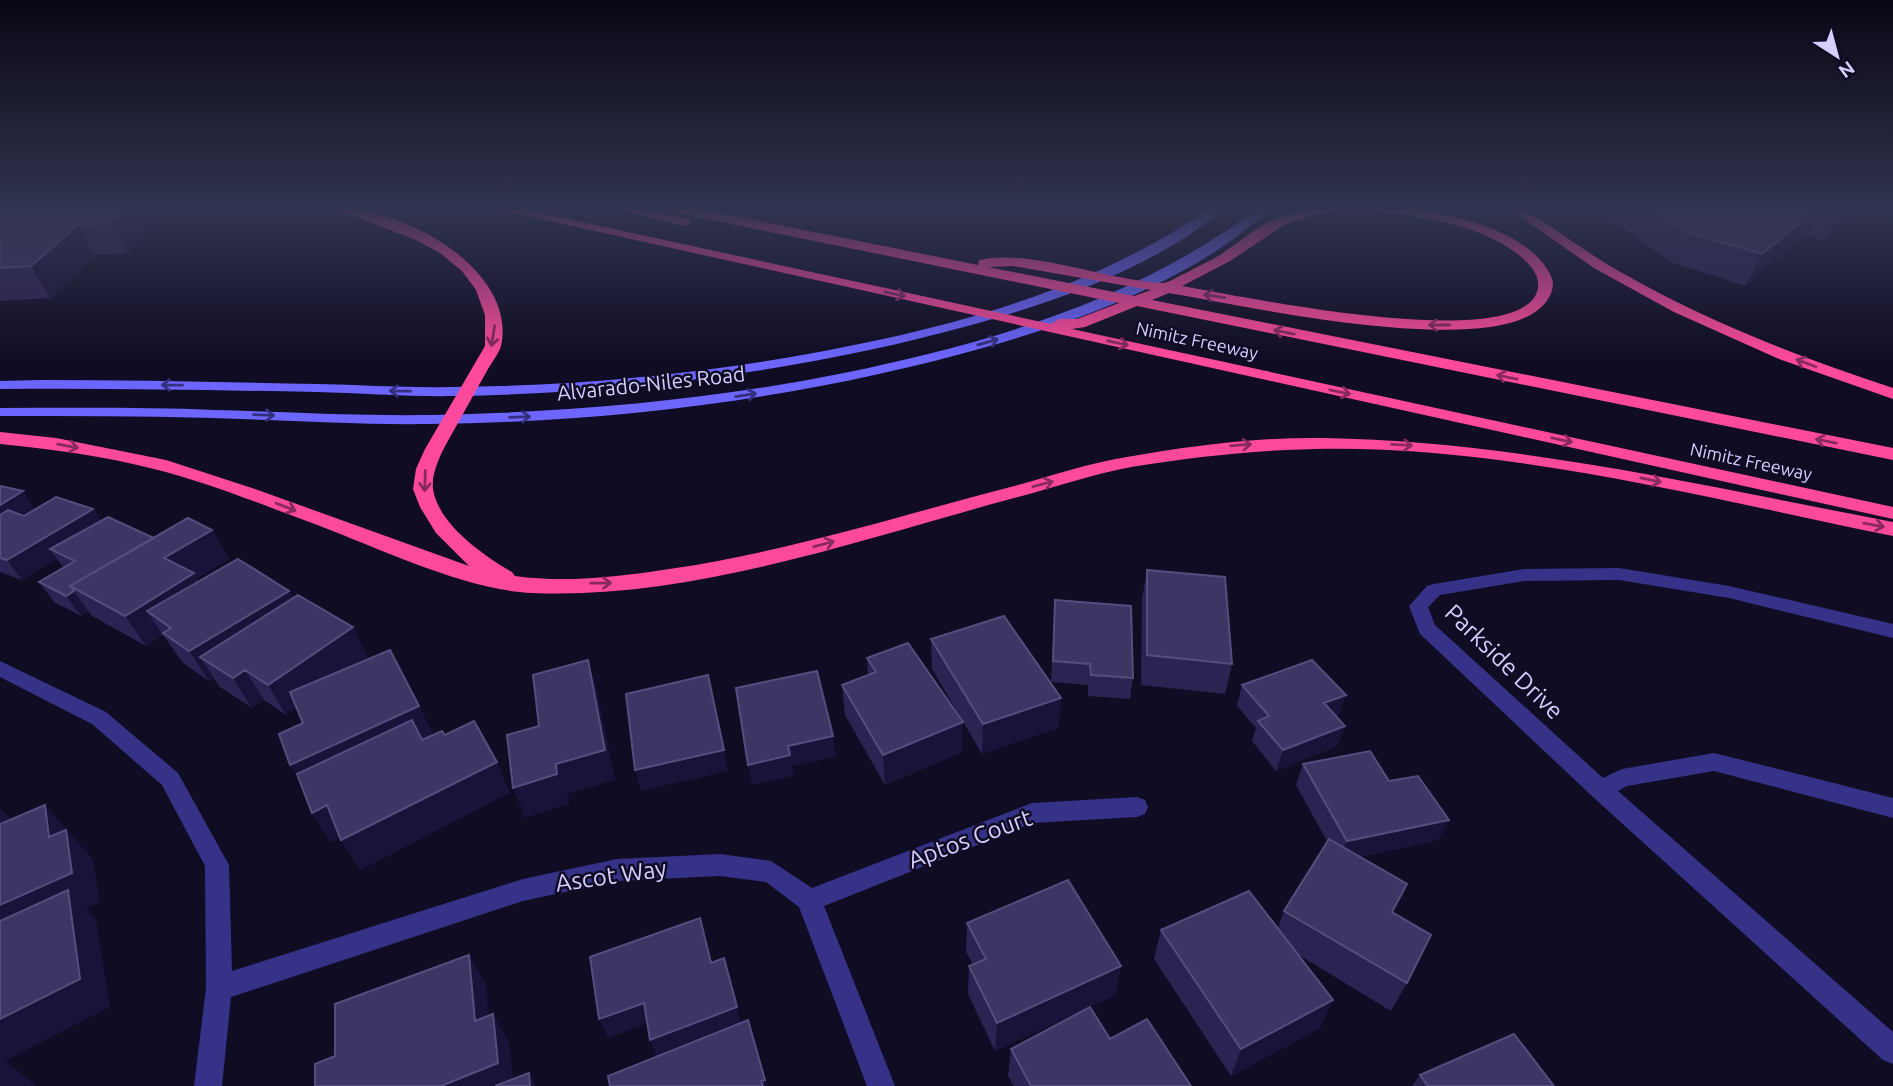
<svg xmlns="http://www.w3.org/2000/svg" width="1893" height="1086" font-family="Ubuntu,sans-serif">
<rect width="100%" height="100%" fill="#100c24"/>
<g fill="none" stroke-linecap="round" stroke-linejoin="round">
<!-- street -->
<path fill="#363287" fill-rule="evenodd" d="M1619,568L1729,586L1893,624V638L1729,598L1619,580L1524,581L1440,595L1428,607L1435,625L1603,778L1622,769L1714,753L1893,798V818L1714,771L1627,786L1618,791L1893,1032V1064L1883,1060L1593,797L1420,634L1409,606L1427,586L1434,584L1524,569Z
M0,661L106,712L178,773L229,865L232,971L523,879L617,859L720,854L771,861L812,888L1032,803L1137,797L1145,800L1148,807L1145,814L1137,817L1033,823L824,906L895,1086H867L799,907L766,882L720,876L617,881L523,901L231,997L222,1086H194L206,988L205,866L162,785L92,724L0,677Z"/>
<!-- secondary -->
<path fill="#6c65ff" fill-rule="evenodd" d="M1212,207H1225C1163,264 1055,302 975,324C806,371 631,393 456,396C409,397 363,393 316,392C211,390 106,388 0,389V381L40,380C133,380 226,382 318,384C363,385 407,388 451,387C596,386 742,370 883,339C1001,313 1112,276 1212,207Z
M1260,207H1272C1199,277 1085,319 990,346C807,398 619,422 429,424C356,425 284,420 211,418C141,416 70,416 0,416V408C72,408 144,407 215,410C287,412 359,416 431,415C598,412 765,395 928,354C1048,324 1160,282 1260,207Z"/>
<!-- highway -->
<path fill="#ff499d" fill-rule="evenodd" d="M330,207C370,207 422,226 454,251C482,272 510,307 501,346C499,353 492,362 488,369C475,392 462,416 449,439C441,453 431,473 433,489C438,524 484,556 512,572L515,576C565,583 619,577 669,569C787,552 902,515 1018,485C1054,475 1090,463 1127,457C1191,446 1257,437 1323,438C1516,441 1704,486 1893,522V536C1705,498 1508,445 1315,449C1253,450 1193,457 1131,467C1093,474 1056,487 1018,497C865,538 692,600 532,593C466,590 383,550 320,526C265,506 210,483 154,469C104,456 51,449 0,444V432L56,438L166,460L255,489L469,566L436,533L420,507L413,489L416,469L425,449L485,346V315L476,290L462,271L440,253L414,239Z
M487,207H513L1051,324L1059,319H1077L1119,303L668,211L662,207H690L978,265L979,260C1029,248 1108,281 1162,283C1169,283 1178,276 1186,273C1198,266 1211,261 1223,253C1240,242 1257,226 1276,219C1339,192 1516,206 1550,274C1555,283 1553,291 1548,299C1508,366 1238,304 1169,293L1152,300L1893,448V460L1137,306L1085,327L1072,329L1893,507V519ZM1360,208C1370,214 1389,213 1401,214C1441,220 1489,230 1520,256C1531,265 1542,277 1537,292C1514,355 1236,295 1182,286L1230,261L1284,225L1317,214L1354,211ZM1013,266L1151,290L1134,296L988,267Z
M606,207H633L689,219L691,222L684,226Z
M1507,207H1522C1554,228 1584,251 1617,270C1704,320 1798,357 1893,388V399L1779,359L1674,312L1594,268Z"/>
</g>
<!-- wall -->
<path fill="#2d2353" d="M0,207H173L127,253L95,255L50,298L0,301Z
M1592,207H1858L1823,240L1806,235L1745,286L1671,262Z
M0,486L35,509H93L101,521L154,538L212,530L229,559L197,578L199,581L289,591L294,598L368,657L360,663L419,706L433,735H445L510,792L360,870L340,838L331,842L312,813L299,778L290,765L303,723L296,708L286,715L264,700L252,708L220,687L214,678L209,681L183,663L163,635L146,646L92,616L88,611L81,616L54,602L39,582L64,568L57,559L22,580L0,572Z
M1147,570L1232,664L1225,694L1141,685L1142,599Z
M1055,600L1133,678L1130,699L1088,696V685L1051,682Z
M931,639L1061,698L1058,728L982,754L932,669Z
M867,658L962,752L885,785L845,715L842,685L868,675Z
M1242,685L1339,715L1336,716L1345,726L1337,746L1276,771L1252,741L1256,728L1237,706Z
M1303,764L1389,781L1449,820L1438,840L1359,857L1393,912L1407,983L1391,1011L1299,955L1320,1028L1231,1076L1154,959L1161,930L1278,928L1284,911L1327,841L1296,785Z
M967,923L1121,966L1115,995L995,1051L968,994L969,966L973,964L966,952Z
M1110,1039L1191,1086H1014L1008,1076L1011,1049Z
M1420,1075L1554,1086H1412Z"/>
<!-- shaded-wall -->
<path fill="#1a1238" d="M128,207H173L127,253L111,223Z
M1819,207H1821L1806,235L1745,286L1762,254Z
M1843,207H1858L1823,240L1840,210Z
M78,225L95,255L50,298L31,266Z
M23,491L36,511L0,534V505Z
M93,509L106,529L50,549L57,559L22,580L7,560Z
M212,530L229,559L197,578L212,603L147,611L163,635L146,646L125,616L76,590Z
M74,591L88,611L81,616L66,596Z
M289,591L306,620L200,657L214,678L209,681L189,651Z
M353,627L368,657L286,715L268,685Z
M588,660L597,690L615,780L567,794L569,804L525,818L513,788L556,764Z
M245,670L264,700L252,708L233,678Z
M708,675L728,771L641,791L635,770Z
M1346,695L1339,715L1317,724L1324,703Z
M1061,698L1058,728L982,754L983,724Z
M419,706L434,736L310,795L290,765Z
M963,722L962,752L885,785L883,755Z
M1345,726L1337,746L1276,771L1283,750Z
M833,736L836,757L792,766L794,776L752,785L748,765L788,746Z
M497,762L510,792L360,870L341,840Z
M45,805L93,859L100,902L86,908L96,919L110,1007L5,1061L35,1084V1086H0V905L49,837Z
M327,805L345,835L331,842L312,813Z
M0,808L13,821L0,830Z
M1449,820L1438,840L1338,861L1347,841Z
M469,955L486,984L492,1048L475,1021Z
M724,958L742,1026L657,1059L650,1040Z
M1121,966L1115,995L995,1051L997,1023Z
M1333,1000L1320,1028L1231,1076L1241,1049Z
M644,1003L651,1022L608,1038L599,1019Z
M493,1014L509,1042L514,1086H441Z
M529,1073L536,1086H530Z
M765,1080L767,1086H763L761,1081Z"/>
<!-- building -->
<path fill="#3f3565" stroke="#564d7e" stroke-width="2" d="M0,207H128L111,223L78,225L31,266L0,268Z
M1648,207H1819L1762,254L1686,232Z
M0,486L23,491L0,505Z
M56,497L93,509L7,560L0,558V515L8,510L24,516Z
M108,517L154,538L70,586L74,591L66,596L39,582L75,561L50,549Z
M188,518L212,530L164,558L194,573L125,616L70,586Z
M238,559L289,591L189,651L163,633L171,628L147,611Z
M1147,570L1225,577L1232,664L1147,655Z
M298,595L353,627L268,685L245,670L233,678L200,657Z
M1055,600L1131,606L1133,678L1091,675L1090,664L1053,661Z
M1004,616L1061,698L983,724L931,639Z
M908,643L963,722L883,755L842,685L876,672L867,658Z
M390,650L419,706L290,765L279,734L303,723L290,692Z
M588,660L605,750L556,764L557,774L513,788L507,735L539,726L533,675Z
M1312,660L1346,695L1324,703L1345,726L1283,750L1258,721L1269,716L1242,685Z
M817,671L833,736L788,746L790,755L748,765L736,688Z
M708,675L724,750L635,770L626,694Z
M412,720L422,740L442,731L445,735L474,721L497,762L341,840L327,805L312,813L297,774Z
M1370,751L1389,781L1418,776L1449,820L1347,841L1303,764Z
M45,805L49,837L66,830L72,873L0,905V824Z
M1329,839L1407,884L1392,912L1431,935L1407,983L1284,911Z
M1068,880L1121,966L997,1023L969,966L986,959L967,923Z
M68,890L80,979L0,1019V921Z
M1249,891L1333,1000L1241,1049L1161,930Z
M700,918L711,963L724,958L737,1007L650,1040L644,1003L599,1019L590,957Z
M469,955L475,1021L493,1014L498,1063L441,1086H315V1064L335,1056V1004Z
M1090,1007L1110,1039L1147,1019L1191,1086H1031L1011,1049Z
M748,1020L765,1080L761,1081L763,1086H610L608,1076Z
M1514,1034L1554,1086H1428L1420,1075Z
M529,1073L530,1086H495Z"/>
<!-- one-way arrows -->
<defs><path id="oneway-shaft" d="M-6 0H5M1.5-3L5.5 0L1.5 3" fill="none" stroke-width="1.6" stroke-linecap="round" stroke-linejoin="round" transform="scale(1.75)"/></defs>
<g stroke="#882a60">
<use href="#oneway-shaft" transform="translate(895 294) rotate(12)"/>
<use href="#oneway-shaft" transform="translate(1214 296) rotate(-171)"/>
<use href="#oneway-shaft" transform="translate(1439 325) rotate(-180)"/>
<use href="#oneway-shaft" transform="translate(1284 332) rotate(-169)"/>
<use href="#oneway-shaft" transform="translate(493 336) rotate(99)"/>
<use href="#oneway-shaft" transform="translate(1118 343) rotate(12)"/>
<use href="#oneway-shaft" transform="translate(1806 363) rotate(-159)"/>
<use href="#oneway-shaft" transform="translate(1507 377) rotate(-169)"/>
<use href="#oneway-shaft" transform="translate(1340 392) rotate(12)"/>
<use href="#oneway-shaft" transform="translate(1562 440) rotate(12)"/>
<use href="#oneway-shaft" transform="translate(1826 441) rotate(-169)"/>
<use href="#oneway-shaft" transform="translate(1241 445) rotate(-5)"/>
<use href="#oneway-shaft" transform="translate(1402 445) rotate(3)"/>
<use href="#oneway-shaft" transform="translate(68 446) rotate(10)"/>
<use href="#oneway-shaft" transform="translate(1651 480) rotate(12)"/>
<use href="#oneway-shaft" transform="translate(425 481) rotate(92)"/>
<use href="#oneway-shaft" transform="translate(1043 484) rotate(-15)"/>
<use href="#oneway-shaft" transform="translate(286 507) rotate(21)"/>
<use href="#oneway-shaft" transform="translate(1874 525) rotate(10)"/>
<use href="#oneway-shaft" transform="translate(824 544) rotate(-15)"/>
<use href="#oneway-shaft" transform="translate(601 583) rotate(-1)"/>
</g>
<g stroke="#35307c">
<use href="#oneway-shaft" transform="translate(988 342) rotate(-16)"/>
<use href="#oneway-shaft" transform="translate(172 385) rotate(-179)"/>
<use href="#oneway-shaft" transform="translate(400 391) rotate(-179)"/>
<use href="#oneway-shaft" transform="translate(746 395) rotate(-9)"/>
<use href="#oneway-shaft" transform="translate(264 415) rotate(2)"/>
<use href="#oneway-shaft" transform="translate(520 417) rotate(-2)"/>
</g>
<!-- sky -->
<linearGradient id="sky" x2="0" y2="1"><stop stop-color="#090714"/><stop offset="0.58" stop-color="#313450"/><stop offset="1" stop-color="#313450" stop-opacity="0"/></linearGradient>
<rect width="1893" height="359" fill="url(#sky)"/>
<g text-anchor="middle" stroke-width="5" stroke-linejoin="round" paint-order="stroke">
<!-- far-street labels -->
<g font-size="18" fill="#d5ceff" stroke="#100c24">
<text transform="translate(1197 341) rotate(12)" y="6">Nimitz Freeway</text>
<text transform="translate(1751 462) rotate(12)" y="6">Nimitz Freeway</text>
</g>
<!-- street labels -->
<g font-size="21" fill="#d5ceff" stroke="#100c24">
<text transform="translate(651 384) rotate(-6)" y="7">Alvarado-Niles Road</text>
</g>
<!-- near-street labels -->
<g font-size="24" fill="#d5ceff" stroke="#100c24">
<text transform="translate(1504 662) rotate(44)" y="8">Parkside Drive</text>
<text transform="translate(970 839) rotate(-20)" y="8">Aptos Court</text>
<text transform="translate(611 876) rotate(-8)" y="8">Ascot Way</text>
</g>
</g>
<!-- north arrow -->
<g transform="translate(1837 56) rotate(144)" stroke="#100c24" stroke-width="5" paint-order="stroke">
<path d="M0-5L12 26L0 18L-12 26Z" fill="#d5ceff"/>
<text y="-10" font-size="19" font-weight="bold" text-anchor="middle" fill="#d5ceff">N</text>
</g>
</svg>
